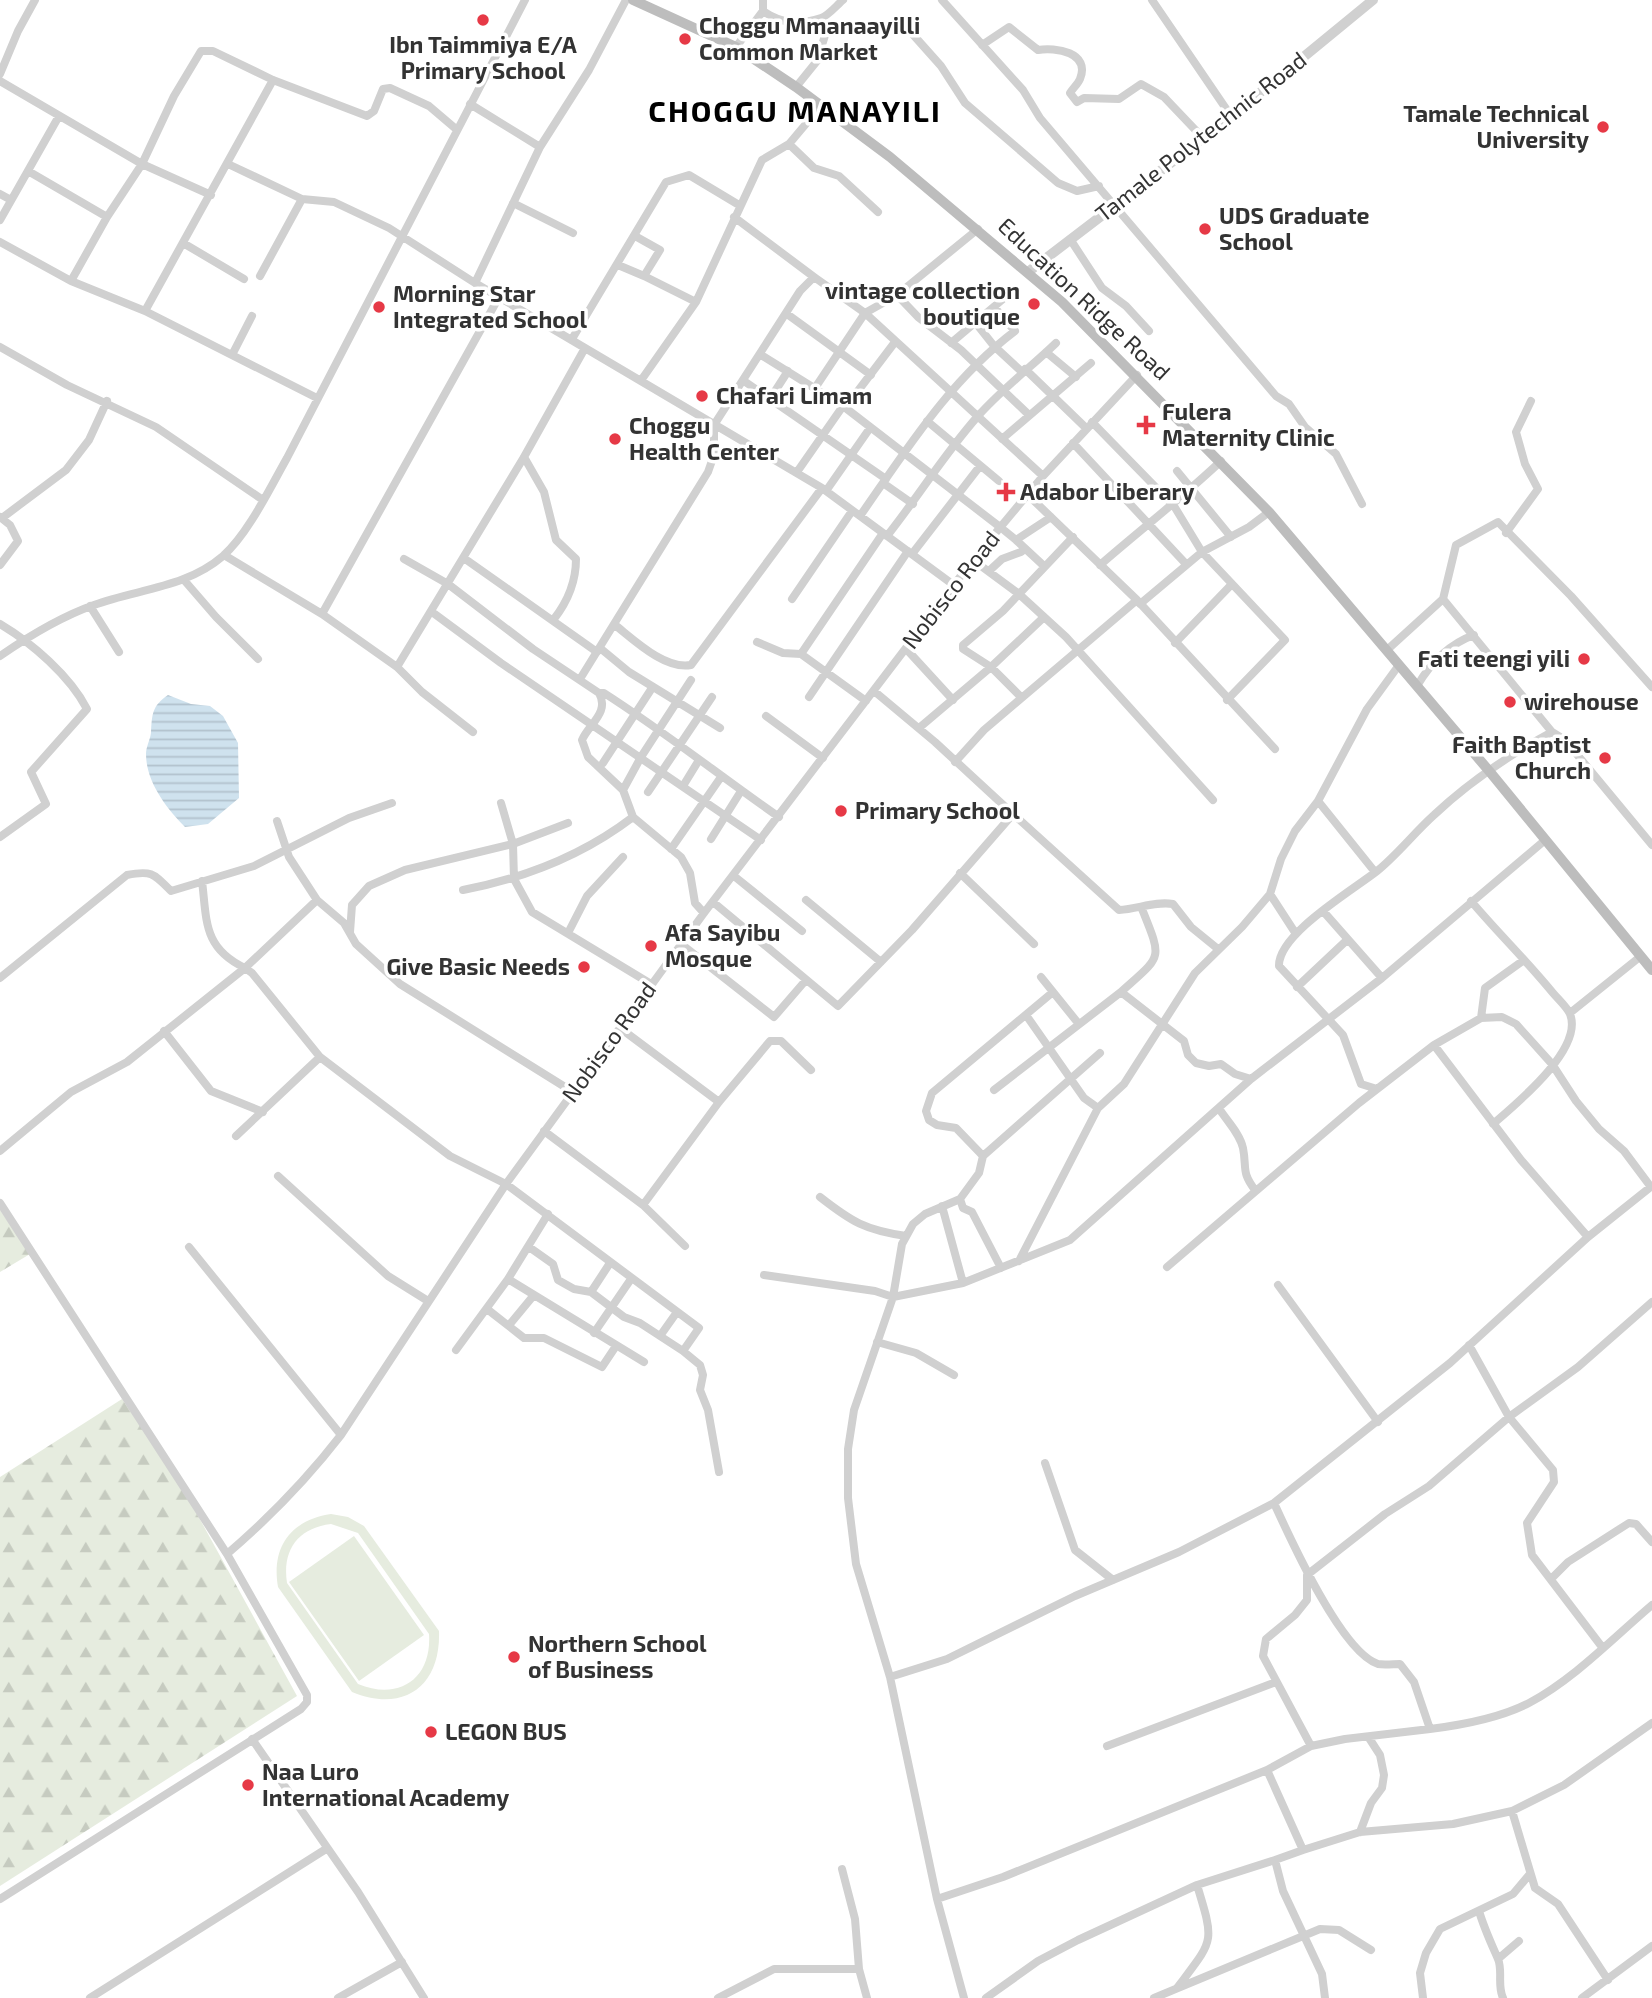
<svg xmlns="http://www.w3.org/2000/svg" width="1652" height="1998" font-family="'Exo 2',sans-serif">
<defs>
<pattern id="forest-firs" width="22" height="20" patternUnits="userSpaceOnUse" patternTransform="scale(1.75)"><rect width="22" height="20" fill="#e6ecdf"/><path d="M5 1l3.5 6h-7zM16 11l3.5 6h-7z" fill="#c6cbc0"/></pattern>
<pattern id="water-rules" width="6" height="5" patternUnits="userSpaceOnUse" patternTransform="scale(1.75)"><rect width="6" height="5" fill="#cfe2ee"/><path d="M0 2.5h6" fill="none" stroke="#b2c2cd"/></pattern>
</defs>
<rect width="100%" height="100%" fill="#fff"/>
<!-- forest -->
<path fill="url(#forest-firs)" d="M0,1210L30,1254L0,1272Z
M122,1399L169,1463L297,1696L0,1886V1477Z"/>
<!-- pitch -->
<path fill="#e6ecdf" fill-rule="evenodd" d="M331,1514L348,1517L364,1526L439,1631C441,1687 403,1713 352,1692L278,1587C271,1547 291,1520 331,1514ZM331,1524L358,1533L429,1634C432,1679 399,1701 358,1684L287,1583C282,1550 298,1528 331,1524Z
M354,1536L424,1635L359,1681L289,1582Z"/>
<!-- water -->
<path fill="url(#water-rules)" d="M168,695L191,704L210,706L223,716L238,743L239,798L208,824L185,827C167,809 146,782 146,754C146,747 150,740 151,733C152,714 152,706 168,695Z"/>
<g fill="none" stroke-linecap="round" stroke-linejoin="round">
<!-- minor -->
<path stroke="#d0d0d0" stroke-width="8" d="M763,0V11
M942,0L1023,90L1040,118L1276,396L1289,404L1305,427L1336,454L1362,504
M1152,0L1231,116
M908,29L941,66L965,103L1058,183L1077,191L1099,186
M982,45L1009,27L1038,50C1055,47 1091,52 1080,79C1078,84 1073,88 1070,93L1077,102L1084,98L1119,99L1141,84L1164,97L1203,138
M736,47L763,11C782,24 800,25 821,18C828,16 837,5 843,0
M0,74L18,31L35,0
M0,81L142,164L211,195
M796,87L817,61L827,29L821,18
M470,104L540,147
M789,144L814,168L839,176L878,212
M228,164L302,199L334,202L389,228L475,283L822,488L955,586
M28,171L107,217
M0,194L11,200
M513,203L573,233
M734,217L814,277
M0,220L59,116
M1070,239L1102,288L1126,306L1149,331
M0,242L71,281L145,311L273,80
M183,243L244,279
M618,265L644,276L660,250L635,236
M260,276L302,199
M644,276L696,302
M71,281L107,217L142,164L174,96L201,51H213L273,80L367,116L374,111L383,89L390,88L429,106L456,129
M475,283L540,147L589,70L626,0
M897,295L918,317L961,350L1029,415
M145,311L317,398
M787,314L871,375
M975,322L994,346L1021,371
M572,339L666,182L689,175L739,205
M951,343L1003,299
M0,347L67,385L156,427L263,500
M1046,352L1076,377
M232,355L252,316
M761,355L843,406L1000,527
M1025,369L1086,428
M642,379L696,302L762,160L789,144L821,106
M744,381L886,479
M815,388L865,313L897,295L978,229
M770,399L788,371
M845,408L895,342
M927,421L999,481
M1092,422L1174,506L1202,552L1285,640L1227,700
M1002,439L1091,363
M1073,443L1186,564
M524,457L544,492L556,540L576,559C576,582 568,601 554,619
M1177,471L1231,537
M797,472L843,406
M883,483L913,504
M826,491L870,428
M1027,494L1137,600L1275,749
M860,516C907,449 949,381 1015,331L994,307
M0,517L10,525L18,541L0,565
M2,518L66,470L89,440L107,401
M1005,531L1016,540
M1506,533L1538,489L1525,464L1516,432L1531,401
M887,536C918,497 945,453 978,416C1002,389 1030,368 1056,343
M912,554L980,466
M224,555L322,614L397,667L422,692L473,732
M404,559L448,584L533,649L599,693C610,712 589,724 582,740L588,757L623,790L633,817L681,857L690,873L695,903L704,913
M973,560L1019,594L1066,637L1213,800
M468,561L597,652
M1100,565C1140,530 1182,498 1221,461
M1044,566L1016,540L1051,517
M989,571L1002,559L1021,552
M184,580L216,617L258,659
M792,599L852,511
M1443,599L1552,732L1565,740L1652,845
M1140,604L1202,552L1249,527L1269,512
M90,606L119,652
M432,612L501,663L761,840
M322,614L499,297
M0,624C32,643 70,676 87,709L31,772L46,804L0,837
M615,625C634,640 665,670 691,665L822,488
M757,642L783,653L801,654L866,701
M1175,643L1231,585
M600,648L629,672L720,728
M1387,650L1443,599L1456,545L1498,522L1571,596L1652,687
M909,652L953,700
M801,654L883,533
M0,656C29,636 60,617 94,605C137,589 186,588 223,556C248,534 270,488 287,458L525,0
M397,667L524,457L585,348
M580,679L708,472L714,455V425L800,291L814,277L865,313L1043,476
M1417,686C1430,664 1449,644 1474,635
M599,693H604C665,732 720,776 779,817
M809,697L908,551
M1021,697L991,667L963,649V645L1003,611L1073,537
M766,716L823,758
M919,728L991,667L1043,618
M955,762L984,730L1137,600
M603,763L652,688
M683,786L699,760
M623,790L641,757L691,680
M648,792L712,697
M1318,801L1375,872
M501,803L513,844L514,879L532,912L651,984
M1013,814L1119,910C1138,909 1155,901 1173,904L1191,927L1218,949
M277,821L289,857L317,900L344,923L356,944L400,984L573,1092
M711,839L741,791
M671,849L721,777
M960,873L1034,944
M734,876L802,931
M202,881C207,921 203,948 245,968L317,900
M463,890C525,878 582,856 633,817
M1270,894L1296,934
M806,900L881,962
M1471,901C1498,933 1527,961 1553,993C1558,999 1567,1007 1570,1014C1584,1049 1516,1104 1493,1124
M713,902L838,1006L912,930L1013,814L935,742L874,691
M1323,911L1382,978
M350,932L352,905L369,886L405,870L513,844L568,823
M568,933L587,896L623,857
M681,944L774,1017L806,980
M1041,977L1078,1023
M0,978L127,875C152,870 154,874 171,891L254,866L349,818L392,803
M1297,987L1347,940
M1121,992C1162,955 1163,961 1142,909
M1570,1013L1641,956
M1026,1015L1084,1098L1098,1108
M1481,1018L1485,988L1524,960
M620,1028L719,1102
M164,1031L211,1091L263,1112
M1434,1045L1521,1160L1588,1237
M1377,1089L1361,1084L1343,1035L1279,966C1278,934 1353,890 1377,871C1397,855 1414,833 1434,815C1468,783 1511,754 1552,732
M994,1090L1121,992L1184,1041L1188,1055L1196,1063L1209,1066L1221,1064L1235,1074L1251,1079
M1220,1110C1228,1122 1240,1134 1243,1148C1247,1168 1241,1172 1255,1190
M544,1131L643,1205L685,1246
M236,1136L320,1057
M0,1151L71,1092L127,1062L245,968L252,973L320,1057L450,1156L506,1184L699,1328L683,1351L700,1365L703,1375L700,1390L708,1410L719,1472
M983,1156L1100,1053
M278,1176L388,1276L428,1301
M820,1197C852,1222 865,1230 906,1236
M960,1199L925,1214L913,1224L902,1244L893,1297L854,1410L848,1449V1498L856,1564L890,1677L937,1899L964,1998
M0,1203L227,1554L307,1695V1702L301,1709L0,1899
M643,1205L719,1102L770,1041H781L811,1070
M942,1206L963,1283
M189,1247L341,1435
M529,1247L553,1264L558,1280L574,1289L591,1292L624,1317L640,1323L683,1351
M1019,1261L1098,1108L1124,1084L1195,973L1242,927L1270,894L1281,859L1295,831L1318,801L1367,709L1399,665
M1167,1267L1359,1103L1434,1045L1481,1018L1502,1017L1516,1024L1552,1064L1576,1101L1599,1129L1624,1151L1651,1187
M1001,1268L972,1212L963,1208L960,1199L979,1173L983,1156L956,1128L937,1125L929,1120L926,1111L932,1093L1053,992
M764,1275L875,1291L893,1297L963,1283L1070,1240L1251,1079L1382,978L1544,841
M508,1279L644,1362
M1278,1285L1378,1422
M591,1292L610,1263
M487,1309L524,1338H544L602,1367L616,1346
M510,1324L534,1295
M594,1333L631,1279
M660,1336L677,1312
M877,1342L916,1353L954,1375
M1469,1345L1509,1417L1553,1470L1554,1482L1527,1523L1532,1555L1602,1647
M456,1350L508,1279L548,1214
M1045,1463L1075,1550L1113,1580
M1274,1503C1290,1538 1341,1652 1378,1664C1384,1665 1394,1664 1400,1664L1414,1682L1430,1729L1345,1739L1311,1746L1267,1770L1303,1850L1275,1860L1283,1891L1322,1974L1325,1998
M227,1554C269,1518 307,1479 341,1435L506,1184L704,913L973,560L1043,476L1137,375
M1552,1578L1568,1562L1629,1523L1636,1524L1652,1542
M890,1677L947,1659L1075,1596L1179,1552L1274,1503L1450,1363L1588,1237L1652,1186
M1430,1729C1462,1725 1500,1718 1529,1703C1574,1679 1613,1638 1652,1605
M252,1739L358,1892L424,1998
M1107,1746L1276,1682
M1311,1746L1263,1656L1266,1639L1295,1615L1307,1600V1575L1385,1514L1429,1486L1509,1417L1578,1367L1652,1302
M1512,1811L1535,1888L1558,1904L1608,1980
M1360,1832L1371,1803L1382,1788L1384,1775L1380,1755L1369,1738
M1303,1850L1360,1832L1453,1824L1512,1811L1564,1785L1652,1723
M842,1869L855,1919L859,1969L867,1998
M937,1899L1003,1877L1267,1770
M1479,1911C1484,1928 1491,1943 1498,1959C1503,1971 1497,1985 1503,1998
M1498,1959L1519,1941
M1177,1988C1214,1939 1215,1944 1197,1885
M90,1998L326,1849
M338,1998L402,1962
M718,1998L774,1969H859
M986,1998L1038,1961L1078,1940L1197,1885L1275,1860
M1154,1998L1320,1929L1339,1930L1371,1950
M1423,1998L1420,1973L1426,1953L1440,1929L1513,1894L1529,1875
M1582,1998L1652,1946"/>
<!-- tertiary -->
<path stroke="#d0d0d0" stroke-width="10" d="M1028,272L1223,123L1373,0"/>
<!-- secondary -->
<path stroke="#bdbdbd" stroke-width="10" d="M633,0L736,47L796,87L890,157L1062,302L1269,512L1490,772L1652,970"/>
</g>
<!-- markers -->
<g fill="#e63946" stroke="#fff" stroke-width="2.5">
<circle cx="483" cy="20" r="7"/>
<circle cx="685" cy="39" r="7"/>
<circle cx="1603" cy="127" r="7"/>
<circle cx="1205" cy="229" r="7"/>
<circle cx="1034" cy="304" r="7"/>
<circle cx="379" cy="307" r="7"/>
<circle cx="702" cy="396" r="7"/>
<path d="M1142.5 414.5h7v7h7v7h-7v7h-7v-7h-7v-7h7z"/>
<circle cx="615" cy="439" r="7"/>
<path d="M1002.5 481.5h7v7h7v7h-7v7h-7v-7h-7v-7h7z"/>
<circle cx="1584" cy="659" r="7"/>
<circle cx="1510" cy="702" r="7"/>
<circle cx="1605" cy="758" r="7"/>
<circle cx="841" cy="811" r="7"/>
<circle cx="651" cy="946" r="7"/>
<circle cx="584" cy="967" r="7"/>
<circle cx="514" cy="1657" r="7"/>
<circle cx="431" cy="1732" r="7"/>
<circle cx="248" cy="1785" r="7"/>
</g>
<g text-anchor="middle" stroke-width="7" stroke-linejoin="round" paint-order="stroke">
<!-- poi labels -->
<g font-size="23" font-weight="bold" fill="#333" stroke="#fff" text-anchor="start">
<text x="699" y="34">Choggu Mmanaayilli<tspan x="699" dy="26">Common Market</tspan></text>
<text x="483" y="53" text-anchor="middle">Ibn Taimmiya E/A<tspan x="483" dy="26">Primary School</tspan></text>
<text x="1589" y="122" text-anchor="end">Tamale Technical<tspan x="1589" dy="26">University</tspan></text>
<text x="1219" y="224">UDS Graduate<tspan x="1219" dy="26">School</tspan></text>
<text x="1020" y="299" text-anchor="end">vintage collection<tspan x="1020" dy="26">boutique</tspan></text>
<text x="393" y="302">Morning Star<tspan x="393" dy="26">Integrated School</tspan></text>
<text x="716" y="404">Chafari Limam</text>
<text x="1162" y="420">Fulera<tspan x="1162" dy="26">Maternity Clinic</tspan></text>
<text x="629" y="434">Choggu<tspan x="629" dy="26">Health Center</tspan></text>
<text x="1020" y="500">Adabor Liberary</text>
<text x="1570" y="667" text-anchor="end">Fati teengi yili</text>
<text x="1524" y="710">wirehouse</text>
<text x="1591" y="753" text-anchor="end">Faith Baptist<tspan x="1591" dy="26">Church</tspan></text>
<text x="855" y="819">Primary School</text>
<text x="665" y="941">Afa Sayibu<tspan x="665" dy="26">Mosque</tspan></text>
<text x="570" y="975" text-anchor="end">Give Basic Needs</text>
<text x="528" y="1652">Northern School<tspan x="528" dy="26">of Business</tspan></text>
<text x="445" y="1740">LEGON BUS</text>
<text x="262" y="1780">Naa Luro<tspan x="262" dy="26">International Academy</tspan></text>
</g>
<!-- street labels -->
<g font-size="23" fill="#333" stroke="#fff">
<text transform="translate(1201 137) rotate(-38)" y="8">Tamale Polytechnic Road</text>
<text transform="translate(1084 299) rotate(43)" y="8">Education Ridge Road</text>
<text transform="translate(951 590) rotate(-52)" y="8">Nobisco Road</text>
<text transform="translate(609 1042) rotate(-54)" y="8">Nobisco Road</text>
</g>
<!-- district labels -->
<g font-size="30" font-weight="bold" letter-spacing="2" fill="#000" stroke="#fff">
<text x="795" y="122">CHOGGU MANAYILI</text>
</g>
</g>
</svg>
